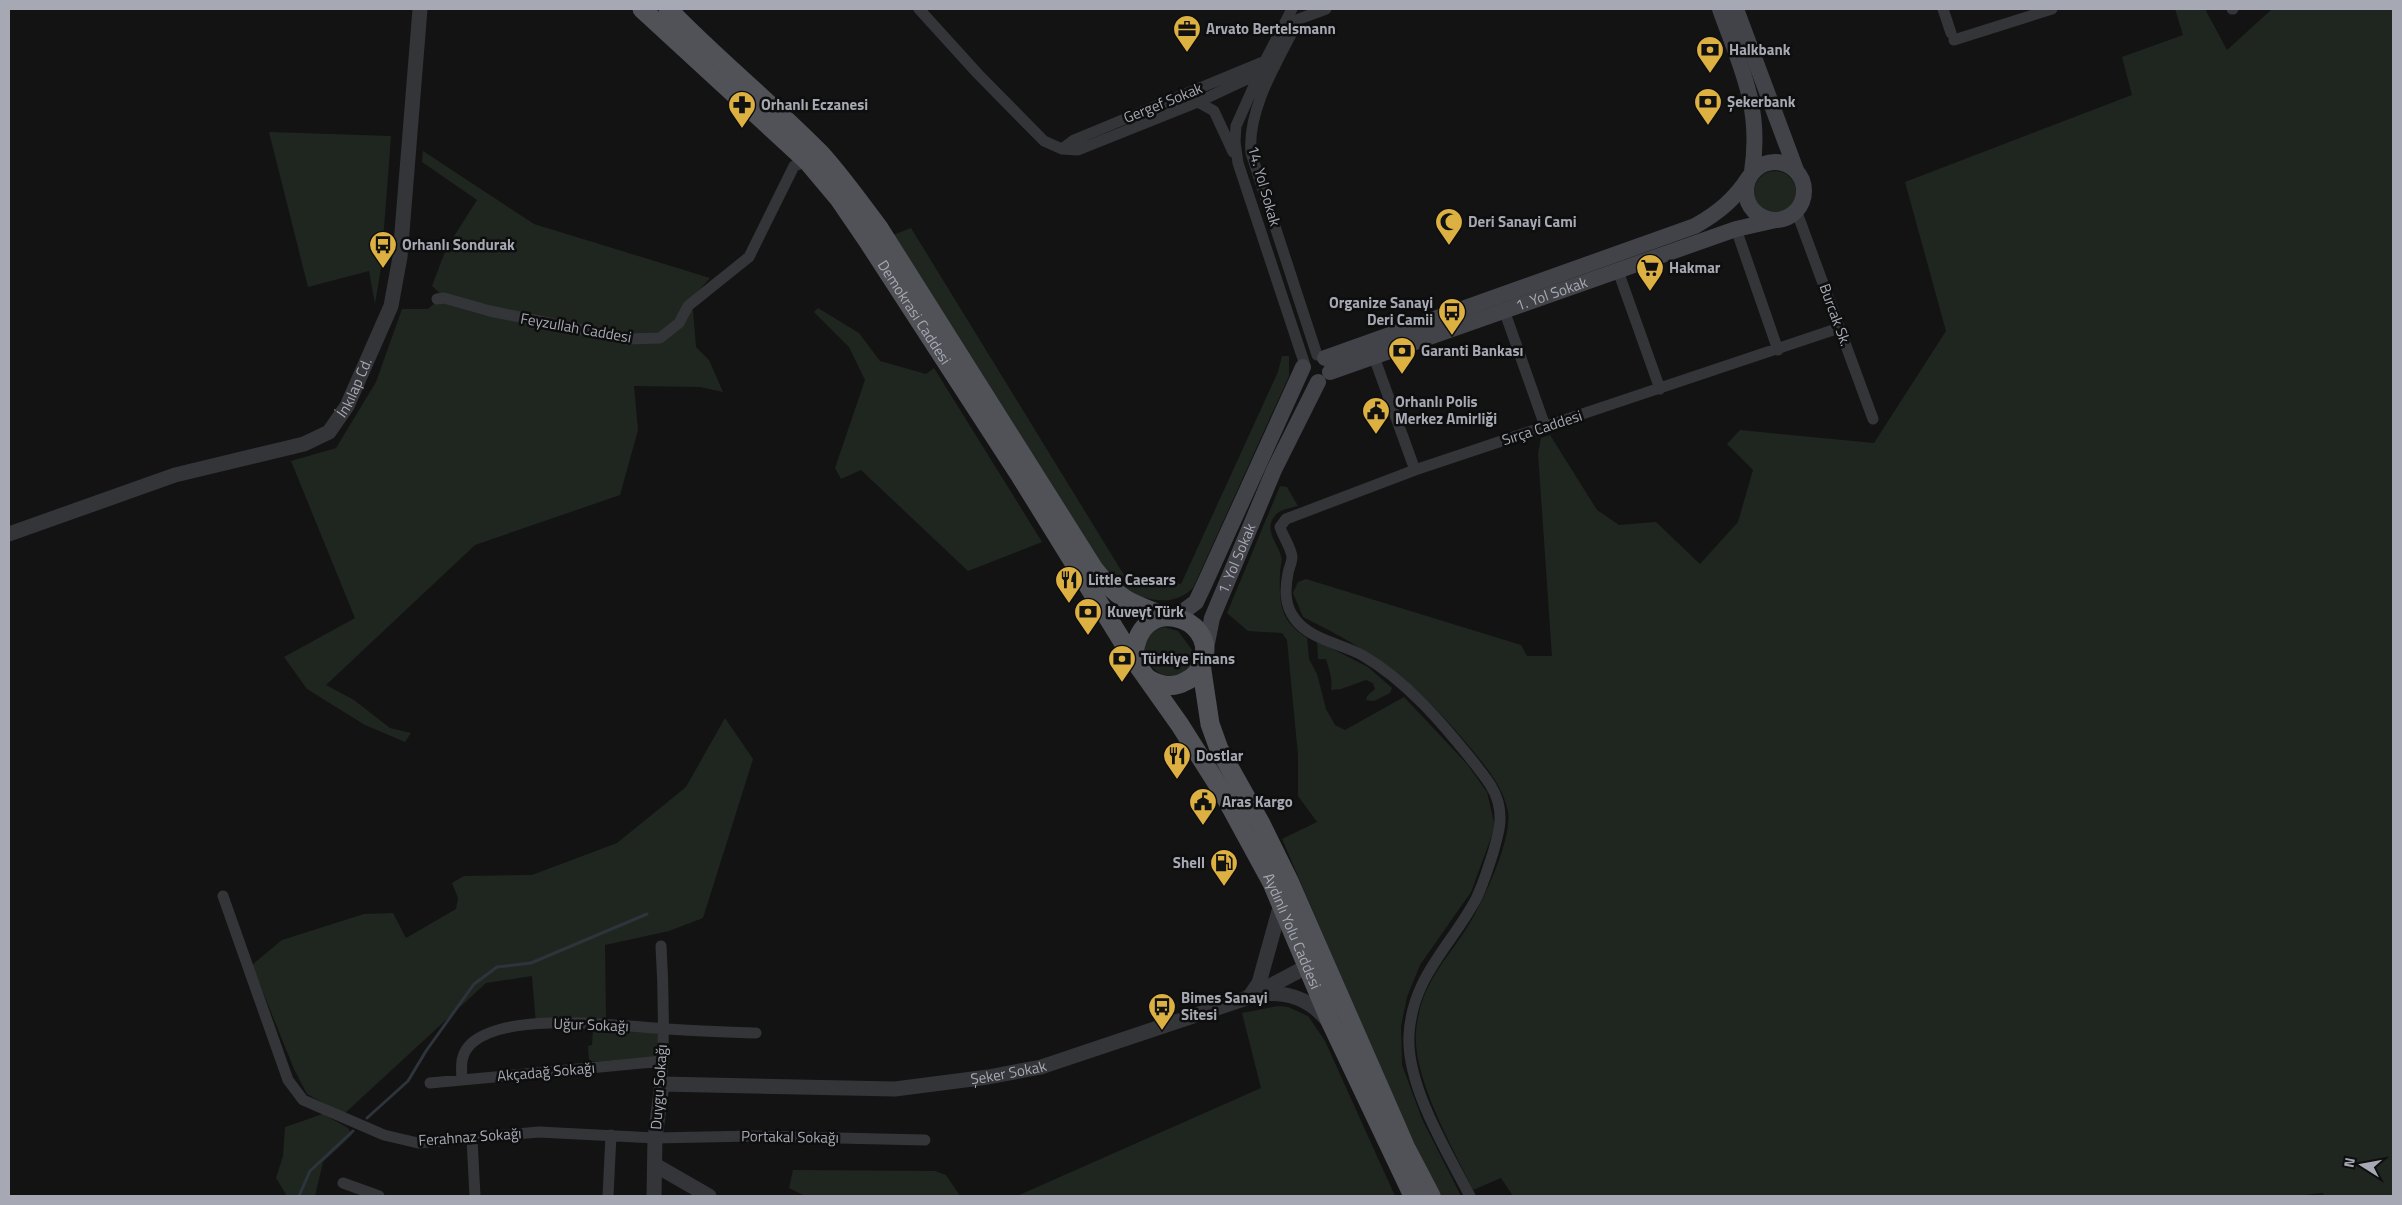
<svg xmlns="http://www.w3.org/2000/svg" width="2402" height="1205" font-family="'Titillium Web',sans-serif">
<rect width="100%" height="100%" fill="#131314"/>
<!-- green -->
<path fill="#1f2620" d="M2175,9H2205L2227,50L2272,9H2393V1196H2324L2323,1193L2295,1196H1513L1501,1178L1473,1190C1453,1148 1412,1077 1416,1031C1421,977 1453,956 1476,912C1488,890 1512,837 1508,812C1504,789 1488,769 1473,751C1420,686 1379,654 1303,617L1293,593L1298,582L1306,579L1521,645L1527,656H1552L1538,453L1541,438L1550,435L1597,510L1619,525L1656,522L1700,564L1738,522L1753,470L1727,444L1740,430L1874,443L1946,331L1905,182L2132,95L2122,57L2183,35Z
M269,132L391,136L381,268L375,304L369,271L308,287Z
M423,151L534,224L710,278L692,298L696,347L709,360L723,392L700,387L634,386L638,430L620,495L475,545L326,685L354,700L390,728L411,733L405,742L365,725L307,689L284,657L355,618L291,461L336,448L376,382L402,309H428L443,296L432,286L446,249L477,200L422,162Z
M1754 192a21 21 0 1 1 42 0a21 21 0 1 1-42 0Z
M911,228L1124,575L1181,584L1278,372L1282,356H1289V376L1193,588C1170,611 1139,597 1114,585L893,235Z
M818,308L859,333L880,361L926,374L934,368L1042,542L968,571L861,470L841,479L835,468L865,380L849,347L814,312Z
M1280,486L1287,487L1298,506C1291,508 1279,509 1274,517C1264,531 1278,544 1281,556C1283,561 1280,567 1280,572C1279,603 1279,620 1307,638L1309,659L1317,674L1326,709L1335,725L1345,730L1404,697L1467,764L1487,792L1495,827L1471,892L1420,965L1407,997L1401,1026L1402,1065L1422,1119L1461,1196H1440L1398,1109L1282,839L1317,822L1298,796V755L1287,640L1282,633L1248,631L1227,613Z
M1164,627L1178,631L1192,650C1193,660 1191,669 1182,673C1152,688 1125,637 1164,627Z
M1317,641L1368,667L1392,688L1390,693L1374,701L1366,700L1367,696L1375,689L1373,683L1366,680L1341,689L1331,690C1333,678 1329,670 1326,659H1318Z
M725,718L753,759L703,918L669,931L605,945L606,1019L536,1024L532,976L486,983L344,1114L307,1094L294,1069L252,965L282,940L364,914L393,913L406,938L456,909L458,898L452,883L464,876L532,875L617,843L686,787Z
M1278,1006L1288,1007L1308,1016L1325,1041L1395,1196H1017L1261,1088L1242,1013Z
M593,1027L658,1032V1057L589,1062L588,1046L592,1045Z
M323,1114L348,1128L352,1135L323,1162L315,1196H287L276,1178L283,1156L285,1127Z
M793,1170L935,1171L946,1175L960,1196H805L789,1188Z"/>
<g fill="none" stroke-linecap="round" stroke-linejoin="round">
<!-- stream -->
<path stroke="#2d343b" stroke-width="3" d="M367,1118L408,1081L426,1051L474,984L489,973L497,967L531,963L647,914
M299,1196L310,1171L353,1131"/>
<!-- minor -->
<path stroke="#343538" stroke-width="11" d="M919,9L978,74L1044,141L1062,149L1078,150L1198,102L1275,66L1271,62L1265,61L1074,140L1062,149
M1292,9L1265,61L1236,126L1235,142L1238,163L1304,362
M1943,9L1951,33
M2232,9H2233
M1954,40L2052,9
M1198,102L1214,111L1233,152
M1796,210L1873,419
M1736,229L1778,350
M1618,271L1660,389
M437,299L444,298L490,311L627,339L660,338L679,323L688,306L749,257L794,166L807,161
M1504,310L1545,426
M1317,355L1251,153C1247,108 1279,59 1299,19L1326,9
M1374,357L1415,470
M223,896L288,1080L303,1100L384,1135L418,1143L539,1132L655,1138L753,1136L925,1140
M661,946C664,993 664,1038 662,1084
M462,1080C461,1065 460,1053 473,1042C511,1011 619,1026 668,1029C697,1031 727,1032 756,1033
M430,1083L663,1061
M472,1139L475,1196
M343,1183L379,1196
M608,1196L611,1135
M1470,1196C1447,1152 1406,1085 1409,1035C1412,977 1451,946 1476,899C1483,885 1488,868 1493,853C1498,835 1503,821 1498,802C1494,787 1484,776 1475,764C1443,724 1407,681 1362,655C1342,644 1309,639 1295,619C1284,605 1285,589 1288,573C1289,568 1292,562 1292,557C1291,547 1283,537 1280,527L1286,519L1415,470L1839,328"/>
<!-- tertiary -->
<g stroke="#343538" stroke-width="15">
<path id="s1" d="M9,534L175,475L304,444L329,432L347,406L391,306L400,257L420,9"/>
<path d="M1260,994C1288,991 1310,999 1328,1021"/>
<path d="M1250,996L1259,983L1281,904"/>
<path d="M655,1165L709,1196"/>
<path id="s2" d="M654,1196L655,1138L662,1084L895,1089L988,1077L1041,1067L1247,998L1308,966L1314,960"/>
</g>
<!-- secondary -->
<g stroke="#424348" stroke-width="16">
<path d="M1720,9C1741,68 1762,107 1752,172"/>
<path d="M1736,9L1796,170"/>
<circle cx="1775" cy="191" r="29"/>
<path d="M1325,358L1695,226C1718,213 1735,199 1749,177"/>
<path id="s3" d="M1330,372L1736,229L1776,220"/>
<path d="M1176,617L1196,602L1204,585L1303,367"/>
<path id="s4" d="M1205,653L1212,618L1274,470L1318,382"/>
</g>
<!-- primary -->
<g stroke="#505257" stroke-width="19">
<path id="s5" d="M642,9L807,161L839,199L869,243L1019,474L1134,660L1180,725L1223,793L1272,883L1331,1023L1413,1196"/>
<path d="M668,9C716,59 771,103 820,153C841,176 860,203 879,228L1094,569C1116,598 1131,604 1165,616"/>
<path d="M1134,660C1135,590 1218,616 1203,661C1200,670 1195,677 1186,681C1173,689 1160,686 1147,678"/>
<path d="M1201,664L1210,724L1219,749L1261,824L1290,883L1406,1148L1431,1196"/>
</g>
</g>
<!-- icons -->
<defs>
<symbol id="office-pin" viewBox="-11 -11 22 30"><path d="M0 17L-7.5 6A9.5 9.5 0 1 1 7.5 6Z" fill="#ddb042" stroke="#0e0e0f"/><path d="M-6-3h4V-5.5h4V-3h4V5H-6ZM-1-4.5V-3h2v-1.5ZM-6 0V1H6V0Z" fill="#111"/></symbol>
<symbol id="bank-pin" viewBox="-11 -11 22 30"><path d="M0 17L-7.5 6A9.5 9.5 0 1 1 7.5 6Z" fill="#ddb042" stroke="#0e0e0f"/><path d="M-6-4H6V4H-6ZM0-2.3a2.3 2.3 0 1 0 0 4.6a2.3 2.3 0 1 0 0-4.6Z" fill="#111"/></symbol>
<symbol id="pharmacy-pin" viewBox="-11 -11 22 30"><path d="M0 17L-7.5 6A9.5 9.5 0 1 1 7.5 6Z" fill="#ddb042" stroke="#0e0e0f"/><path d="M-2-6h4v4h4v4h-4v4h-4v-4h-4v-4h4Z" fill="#111"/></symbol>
<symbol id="mosque-pin" viewBox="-11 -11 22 30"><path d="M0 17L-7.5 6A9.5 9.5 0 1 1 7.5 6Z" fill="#ddb042" stroke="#0e0e0f"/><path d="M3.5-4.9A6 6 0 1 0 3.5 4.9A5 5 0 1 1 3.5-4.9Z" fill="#111"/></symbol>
<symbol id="bus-pin" viewBox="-11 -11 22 30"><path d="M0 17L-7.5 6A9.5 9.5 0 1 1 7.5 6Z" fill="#ddb042" stroke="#0e0e0f"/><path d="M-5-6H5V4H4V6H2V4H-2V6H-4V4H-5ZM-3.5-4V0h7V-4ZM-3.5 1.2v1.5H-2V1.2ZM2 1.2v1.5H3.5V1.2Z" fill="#111"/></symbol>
<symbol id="supermarket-pin" viewBox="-11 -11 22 30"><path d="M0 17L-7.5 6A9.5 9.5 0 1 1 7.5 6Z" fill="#ddb042" stroke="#0e0e0f"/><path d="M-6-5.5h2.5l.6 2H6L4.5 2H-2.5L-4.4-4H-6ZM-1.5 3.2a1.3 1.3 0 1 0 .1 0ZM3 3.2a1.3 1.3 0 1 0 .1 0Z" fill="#111"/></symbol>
<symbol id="civic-pin" viewBox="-11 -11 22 30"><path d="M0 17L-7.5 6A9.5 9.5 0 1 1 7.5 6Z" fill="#ddb042" stroke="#0e0e0f"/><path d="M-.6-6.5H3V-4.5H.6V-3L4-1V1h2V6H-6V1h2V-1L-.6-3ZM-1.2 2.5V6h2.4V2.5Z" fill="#111"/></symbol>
<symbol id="restaurant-pin" viewBox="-11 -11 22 30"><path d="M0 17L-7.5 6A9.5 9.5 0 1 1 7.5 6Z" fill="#ddb042" stroke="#0e0e0f"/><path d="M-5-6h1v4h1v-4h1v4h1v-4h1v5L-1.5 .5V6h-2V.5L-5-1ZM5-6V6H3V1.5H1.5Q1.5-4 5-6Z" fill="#111"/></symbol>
<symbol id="fuel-pin" viewBox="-11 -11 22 30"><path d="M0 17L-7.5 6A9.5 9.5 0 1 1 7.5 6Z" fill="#ddb042" stroke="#0e0e0f"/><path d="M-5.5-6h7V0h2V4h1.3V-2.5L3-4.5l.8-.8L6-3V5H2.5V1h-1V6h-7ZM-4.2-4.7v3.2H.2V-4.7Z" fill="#111"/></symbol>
</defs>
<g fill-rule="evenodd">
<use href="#office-pin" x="1171" y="13" width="32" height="43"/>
<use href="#bank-pin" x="1694" y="34" width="32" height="43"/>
<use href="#bank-pin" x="1692" y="86" width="32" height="43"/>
<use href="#pharmacy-pin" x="726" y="89" width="32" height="43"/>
<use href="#mosque-pin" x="1433" y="206" width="32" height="43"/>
<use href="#bus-pin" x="367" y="229" width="32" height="43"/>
<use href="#supermarket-pin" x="1634" y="252" width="32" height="43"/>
<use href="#bus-pin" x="1436" y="296" width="32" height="43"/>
<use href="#bank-pin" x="1386" y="335" width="32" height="43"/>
<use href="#civic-pin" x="1360" y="395" width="32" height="43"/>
<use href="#restaurant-pin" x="1053" y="564" width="32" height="43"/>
<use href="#bank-pin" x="1072" y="596" width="32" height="43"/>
<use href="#bank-pin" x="1106" y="643" width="32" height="43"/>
<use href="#restaurant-pin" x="1161" y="740" width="32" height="43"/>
<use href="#civic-pin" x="1187" y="786" width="32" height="43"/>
<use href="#fuel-pin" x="1208" y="847" width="32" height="43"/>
<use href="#bus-pin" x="1146" y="991" width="32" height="43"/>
</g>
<g text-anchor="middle" stroke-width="5" stroke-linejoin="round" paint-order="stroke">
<!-- poi labels -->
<g font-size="15" font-weight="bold" fill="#a6a9b3" stroke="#0e0e0f" text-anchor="start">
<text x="1206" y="34">Arvato Bertelsmann</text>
<text x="1729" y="55">Halkbank</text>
<text x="1727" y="107">Şekerbank</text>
<text x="761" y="110">Orhanlı Eczanesi</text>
<text x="1468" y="227">Deri Sanayi Cami</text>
<text x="402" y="250">Orhanlı Sondurak</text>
<text x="1669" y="273">Hakmar</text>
<text x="1433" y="308" text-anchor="end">Organize Sanayi<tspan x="1433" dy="17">Deri Camii</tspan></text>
<text x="1421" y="356">Garanti Bankası</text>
<text x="1395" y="407">Orhanlı Polis<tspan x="1395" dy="17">Merkez Amirliği</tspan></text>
<text x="1088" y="585">Little Caesars</text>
<text x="1107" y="617">Kuveyt Türk</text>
<text x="1141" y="664">Türkiye Finans</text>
<text x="1196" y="761">Dostlar</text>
<text x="1222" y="807">Aras Kargo</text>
<text x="1205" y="868" text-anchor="end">Shell</text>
<text x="1181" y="1003">Bimes Sanayi<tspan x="1181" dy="17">Sitesi</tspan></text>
</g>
<!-- street labels -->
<g font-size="15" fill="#a6a9b3" stroke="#0e0e0f">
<text transform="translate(1163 103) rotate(-22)" y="5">Gergef Sokak</text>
<text transform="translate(1264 186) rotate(74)" y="5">14. Yol Sokak</text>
<text dy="5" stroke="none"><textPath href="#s3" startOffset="235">1. Yol Sokak</textPath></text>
<text dy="5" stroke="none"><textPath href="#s5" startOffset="410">Demokrasi Caddesi</textPath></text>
<text transform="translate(1835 315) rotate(70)" y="5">Burcak Sk.</text>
<text transform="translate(576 328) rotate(10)" y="5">Feyzullah Caddesi</text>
<text dy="5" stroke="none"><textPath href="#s1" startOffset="388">İnkılap Cd.</textPath></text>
<text transform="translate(1542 428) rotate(-18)" y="5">Sırça Caddesi</text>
<text dy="5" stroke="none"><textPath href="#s4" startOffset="100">1. Yol Sokak</textPath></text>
<text dy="5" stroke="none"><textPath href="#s5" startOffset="1136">Aydınlı Yolu Caddesi</textPath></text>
<text transform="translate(591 1025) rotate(2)" y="5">Uğur Sokağı</text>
<text transform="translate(546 1072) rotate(-5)" y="5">Akçadağ Sokağı</text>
<text dy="5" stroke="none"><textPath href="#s2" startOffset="460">Şeker Sokak</textPath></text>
<text transform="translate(659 1087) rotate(-86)" y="5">Duygu Sokağı</text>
<text transform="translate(470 1137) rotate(-4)" y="5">Ferahnaz Sokağı</text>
<text transform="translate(790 1137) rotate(1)" y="5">Portakal Sokağı</text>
</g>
</g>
<!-- border -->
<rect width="2402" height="1205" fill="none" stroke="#a6a9b3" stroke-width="20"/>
<!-- north arrow -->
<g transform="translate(2362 1165) rotate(281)" stroke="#0e0e0f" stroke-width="4" paint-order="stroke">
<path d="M0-4L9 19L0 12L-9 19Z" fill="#a6a9b3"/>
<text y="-8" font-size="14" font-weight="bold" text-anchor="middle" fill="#a6a9b3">N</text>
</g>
</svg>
